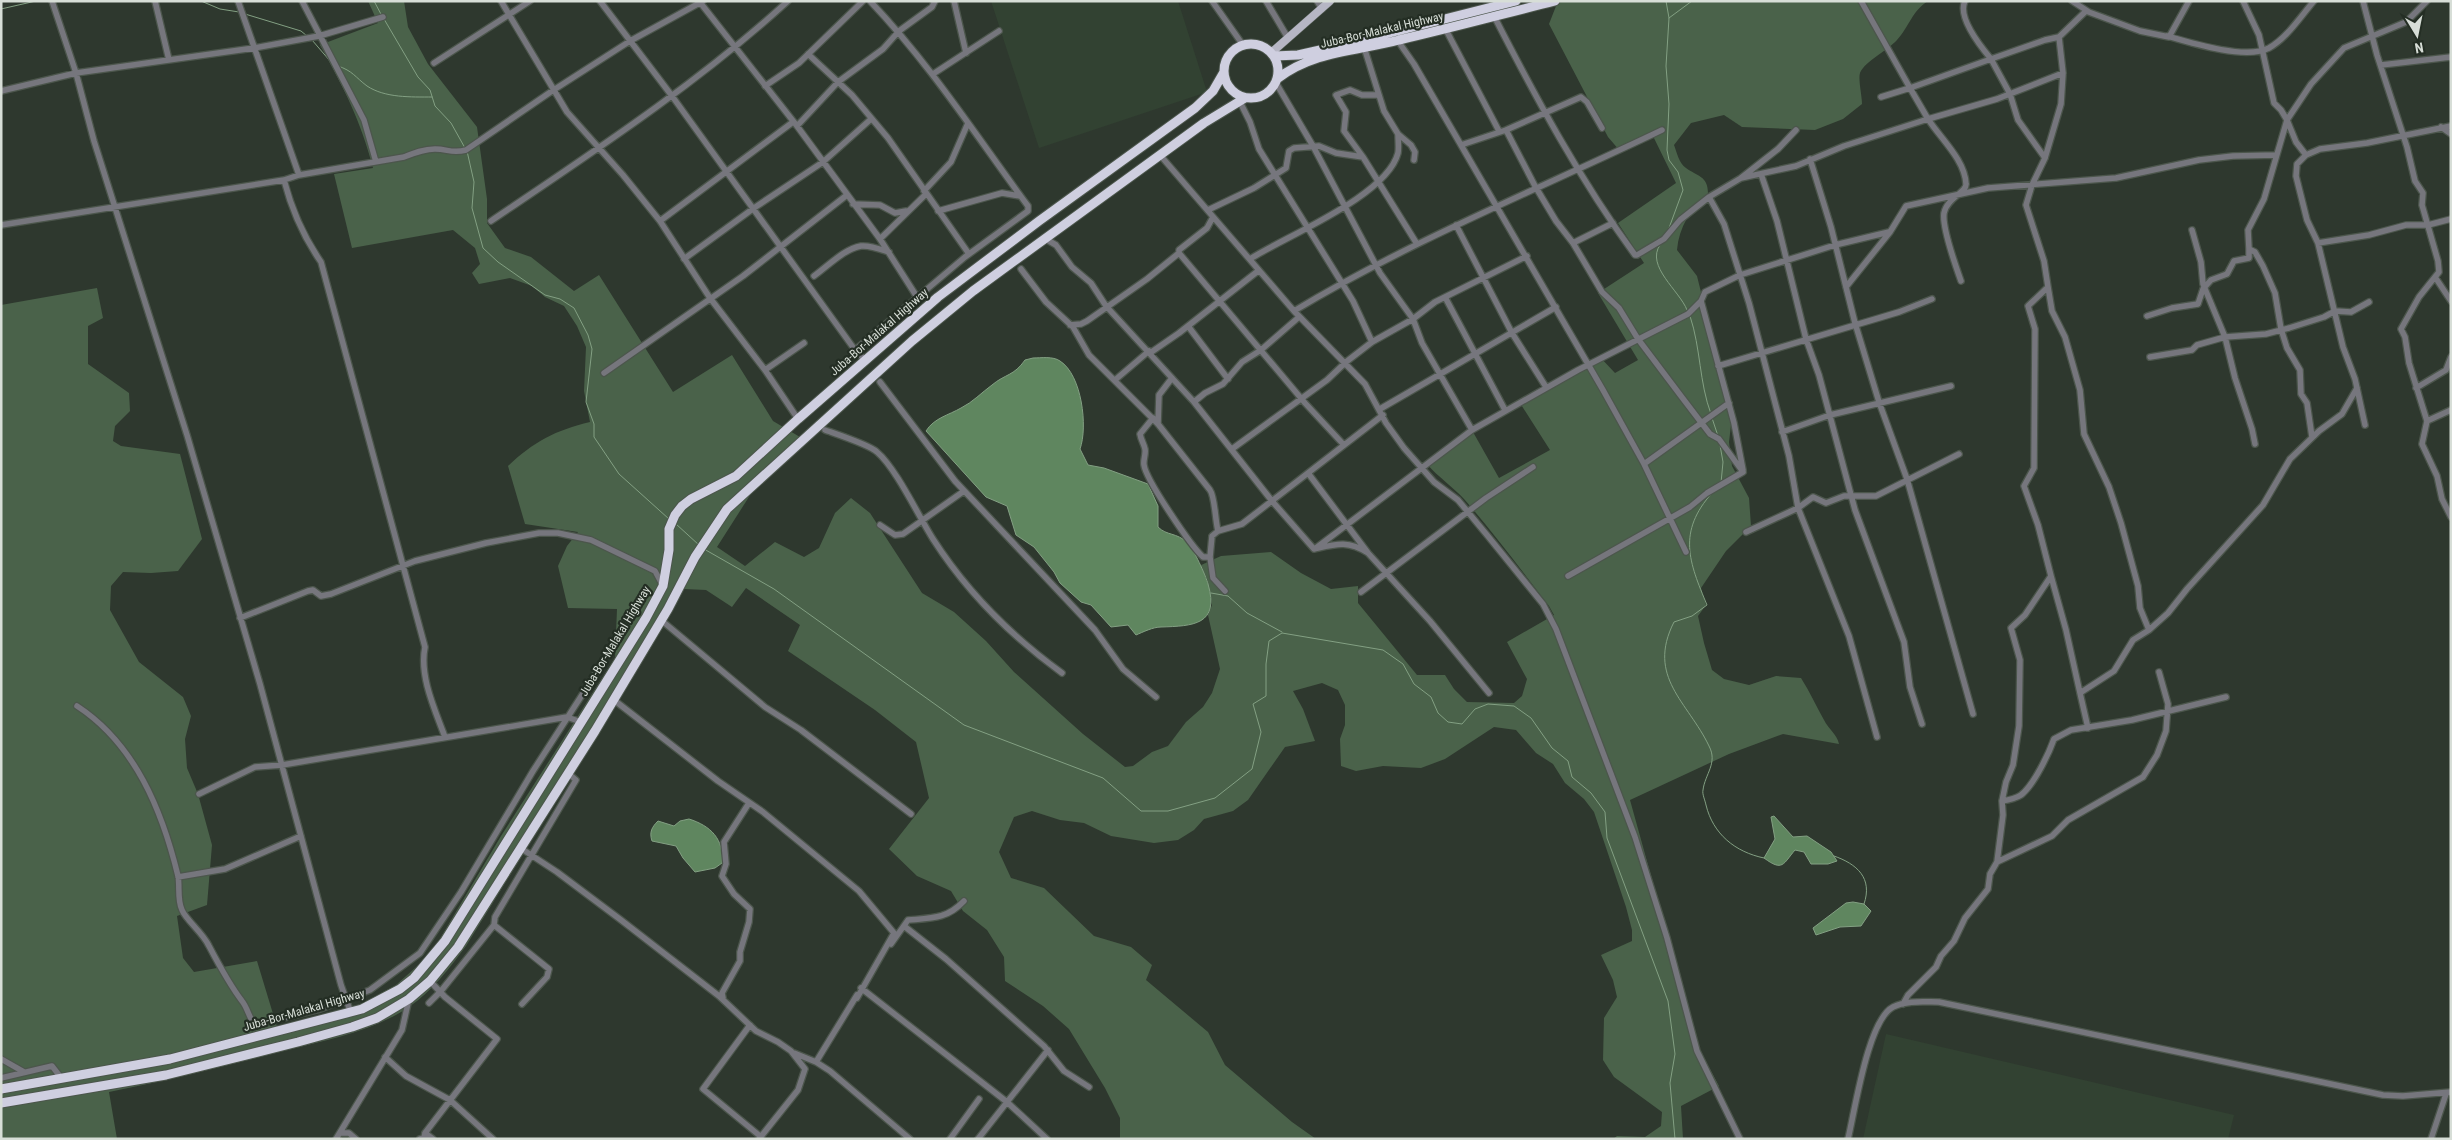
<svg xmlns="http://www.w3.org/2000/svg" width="2452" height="1140" font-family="'Roboto Condensed',sans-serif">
<rect width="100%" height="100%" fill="#2e382e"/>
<!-- built -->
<path fill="#324232" d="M991,1H1178L1207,92L1039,148Z
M1886,1034L2234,1115L2228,1139H1863Z"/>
<!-- green -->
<path fill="#4a624a" d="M368,1H404L408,27L428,64L477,127L487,199V223L505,248L531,257L574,291L599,275L673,392L732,355L773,421L805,440L754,489L717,547L745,566L775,542L804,557L819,548L835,513L851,498L870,513L922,593L954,612L986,641L1014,672L1083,734L1125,767L1133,766L1152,752L1168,746L1186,722L1203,707L1212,693L1220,669L1208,615L1212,605L1207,579L1199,566L1221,556L1271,552L1301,573L1331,589L1358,586V603L1417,675H1445L1454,689L1467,702L1514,703L1522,696L1527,679L1507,642L1554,615L1549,606C1521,570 1494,533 1464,499C1452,486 1438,477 1427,464L1473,432L1499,478L1550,450L1520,403L1599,356L1615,373L1638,360L1598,293L1644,263L1618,223L1676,183L1651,132L1620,151L1608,137L1549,24L1558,1H1928C1912,11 1909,27 1897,40C1886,52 1865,61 1860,73C1858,79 1862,96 1862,104L1843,119L1815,130L1742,127L1724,115L1691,123L1674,145C1677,153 1679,163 1686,168C1697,176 1708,176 1708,193C1691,208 1679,227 1677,250L1697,276L1732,417L1729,442L1732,466L1749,498L1751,526L1726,551L1701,588L1706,605L1698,616L1704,643L1712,670L1724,679L1749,685L1776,676L1801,678C1810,692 1816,706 1824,720C1829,730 1837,734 1839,744L1783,734L1729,754L1630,800L1699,1049L1719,1086L1681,1106L1683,1139H1613L1617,1136L1645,1137L1661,1126L1662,1112L1614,1077L1603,1060L1604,1018L1617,997L1613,980L1601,955L1632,941V930L1626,907L1594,812L1584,799L1565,783L1553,764L1536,753L1516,730L1494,727L1445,759L1421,768L1383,766L1356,771L1341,766L1340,739L1345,725V705L1338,690L1322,683L1293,691L1303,709L1315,741L1285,747L1248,800L1233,811L1204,819L1194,830L1178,840L1154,843L1111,836L1084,823L1060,820L1032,811L1014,817L999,852L1011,878L1044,888L1094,936L1131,947L1152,965L1146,980L1208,1032L1225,1065L1292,1122L1316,1139H1120V1118L1105,1088L1069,1029L1043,1006L1005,981L1004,957L987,930L963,911L951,891L917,876L889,849L929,798L916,742L875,710L788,651L800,625L746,588L732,607L706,590L684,589L649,651L466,946C449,969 432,991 409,1007C372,1032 326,1040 283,1051C225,1066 168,1080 109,1092L117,1139H1V305L97,288L103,318L88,326V364L129,393L130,411L115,426L113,441L121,446L180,454L202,539L178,571L151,573L123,572L111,586L110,610L139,662L183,697L191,716L185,739L187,768L198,794L212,845L207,905L177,916L183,958L194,972L257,961L277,1027L361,1004L396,985L424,960L438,942L501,836L615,658L617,609L568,608L558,566L567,546L578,532L525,524L508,466C533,442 556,430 590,422L584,391L586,347L577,326L564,306L545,297L532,286L510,278L479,284L472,273L480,264L475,248L453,230L352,248L334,174L373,168C361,121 343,86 320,45L378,23Z"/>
<!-- water -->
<path fill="#5f865f" stroke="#83a083" d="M1033,358C1041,358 1053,356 1060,361C1082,375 1088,427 1080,449L1088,465L1104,468L1148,484L1158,506V527C1167,536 1176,532 1188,543C1193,548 1206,576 1208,584C1220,625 1193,626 1161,627C1153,627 1143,632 1136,635L1128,625L1111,627L1091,605L1081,602L1060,583L1054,572L1034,547L1016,535L1007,506L986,497L926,431C934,418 949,415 961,408C973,402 981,393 992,385C1005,374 1014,376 1025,360Z
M1774,816L1793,837L1807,836L1831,852L1837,861L1828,864H1811L1804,852L1795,850C1783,864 1783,872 1764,858L1775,839L1771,817Z
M689,819C711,826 724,839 722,863L715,868L695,872L683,858L676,846L652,841C649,832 652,827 658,821L674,826L680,821Z
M1853,902L1864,904L1871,911L1861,926L1840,927L1816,935L1813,928L1846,903Z"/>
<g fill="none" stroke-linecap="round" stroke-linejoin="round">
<!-- stream -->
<path stroke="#83a083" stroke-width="1" d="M201,1L220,9L239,12
M374,1L382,16
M1666,1L1669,18L1666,66L1669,104L1667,150L1669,160L1678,172L1683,190L1669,228
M1,9L36,1
M245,14L301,31L307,36
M1669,18L1692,1
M384,19L418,77L430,90L435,106L451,123L465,148
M312,40L330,61
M338,66C353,71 355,77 367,86C385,98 411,97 432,97
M467,151L474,182L472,208L483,248L498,262L545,295L560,299L574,308L588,335L592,349L586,402L594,424V437L619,474L669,519
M1660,245C1645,266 1680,291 1687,310
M1690,316C1701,349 1699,382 1711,414
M1712,418L1718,436
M1720,445L1723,462L1721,483
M1712,493C1677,532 1689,562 1707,605L1692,616L1674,622C1646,677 1688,702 1709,746C1718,763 1705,774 1703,790C1702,794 1705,800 1706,805C1713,834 1735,852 1764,858
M676,524L699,545
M704,549L774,589L964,725L1103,778L1141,811H1168L1215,798L1252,769L1261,732L1253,704L1266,696V664L1269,641L1282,633L1383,650L1403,664L1414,684L1431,697L1438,713L1448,722L1462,724L1475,709L1488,704L1514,706L1531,718L1552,748L1568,761L1572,777L1591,793L1605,812L1607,838L1668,1001L1675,1054L1670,1083L1675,1139
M1211,593L1228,596L1247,613L1282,632
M1834,856C1857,864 1873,878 1864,904"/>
<defs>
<path id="minor" d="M52,1L76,73L94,141L187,435L260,684L341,985L351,1013
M155,1L169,60
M238,1L299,175
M302,1L364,120L376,162
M501,1L567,112L623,175L660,221L710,298L765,370L798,419
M600,1L672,96L855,350L865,360
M699,1L797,126L880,239L917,297
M954,1L966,53
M1212,1L1243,45
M1266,1L1288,38
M1317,1L1322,9
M1861,1L1910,88L1881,97
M2072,1L2089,12
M2243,1L2259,35L2274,103L2281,110L2287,120L2264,199L2248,230L2249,249L2255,252L2263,266L2275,293L2281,329L2287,348L2300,370L2301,394L2307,403L2312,437
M2363,1L2377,55L2407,147L2415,181L2423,193L2422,205L2438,261L2439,272L2419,297L2401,329L2405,337L2409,363L2427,421
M1494,16C1536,98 1580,180 1635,255H1637L1664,239L1680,220L1709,197L1741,178L1796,166L1844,146L1928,119L1910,88L1991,59C1981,47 1957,17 1965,1
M1445,28L1499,131
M2167,36C2191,43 2246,60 2269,48C2287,38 2301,16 2314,1
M1398,41L1414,64L1603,390L1644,464L1686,552
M1364,47L1384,111L1398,134L1411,145L1415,152L1414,160
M808,54L852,95L888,138L969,254
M434,63L530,1
M2381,65L2451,57
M933,74L999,31
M1276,83L1313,146L1380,273L1413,319L1422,343L1472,430
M765,86L799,63L863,1
M1,91L76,73L254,48L319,36L383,17
M1239,100L1250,122L1259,149L1353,301L1372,342
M797,126L838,82L883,49L899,31L932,7L935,1
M2441,127L2451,134
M1506,130L1535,186L1556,221L1573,243L1602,292L1619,308L1638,339L1684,400L1710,434L1719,439L1743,472
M1461,145L1506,130L1581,97L1587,102L1602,128
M1160,155L1294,311L1365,384L1386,423L1404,448L1434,482L1458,500L1487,535L1543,604L1556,629L1635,837L1667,938L1697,1051L1740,1139
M2306,155L2320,149L2367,143L2451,126
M1363,157L1344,131L1346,112L1336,95L1350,90L1362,95H1378
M2045,158L2018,120L2010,94L1991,59L2045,40L2059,37
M1810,159L1831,227L1855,323L1879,402L1907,479L1973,714
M1761,174L1777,221L1806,339L1819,375L1855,510L1904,642L1910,687L1922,724
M1741,178L1778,149L1796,130
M284,180C292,211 303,236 321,262L425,647C419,676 435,710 445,737
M924,191L951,162L968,123
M1709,197L1724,224L1749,303L1789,456L1798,508L1849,636L1877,737
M853,204L880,205L895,213L906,211
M1208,210L1254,188L1286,168L1289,151L1294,148L1319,146L1336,153L1363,157L1417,244
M938,211L1002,193L1020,196
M1213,217L1207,228L1179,250V253L1305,403L1344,445
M491,221C593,152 697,84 788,1
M660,221L793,122
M1,225L284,180L299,175L404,157C414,153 424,149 435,149C448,149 452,154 466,150L552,91L630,41L703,1
M1456,225L1512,333L1546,387
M2192,230L2201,262L2203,284L2225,337L2235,378L2252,429L2255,444
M1044,238L1056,245L1072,267L1091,283L1106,306L1194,402L1272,501L1314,549C1336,544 1348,540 1368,553
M880,239L926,194
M1573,243L1613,223
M2318,243L2369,235L2406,225H2428L2451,219
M684,259L754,208L823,162L871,119
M1250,259C1286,236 1387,196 1398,153C1399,148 1398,140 1398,134
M1021,269L1046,302L1073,327L1089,355L1158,424L1210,490C1215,497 1215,519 1218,531
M814,276C828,266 844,249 861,246C870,245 880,249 889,252
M2435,277L2451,301
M1961,281C1956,267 1942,226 1944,213C1947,198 1967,192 1966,184C1965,160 1941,139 1928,119L1997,99L2063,73
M1846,287L1890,232L1906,206L1988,188L2116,178L2199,160L2233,156L2276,155
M2048,287L2052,311L2065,337L2080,390L2084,434L2109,487L2121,523L2138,586L2140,608L2149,630
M1445,297L1505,410
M1294,311C1412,240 1539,189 1662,130
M2147,316L2172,308L2198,304L2203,289L2211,280L2227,274L2234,261L2249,258V249
M1070,325L1081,324L1087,321L1147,279L1179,253
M1188,326L1228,379
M855,350L965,257L1028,211V206C977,137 930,64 870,1
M1150,353L1179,333L1258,271
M2150,357L2192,350L2197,345L2225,337L2266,334L2289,328L2324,317L2335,311L2351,312L2369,302
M1718,366L1899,312L1932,299
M765,370L804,343
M604,373L743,276L847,195
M1115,380L1149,351
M880,382L955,481L1095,630L1123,669L1156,697
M2416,388L2446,370L2451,357
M1194,402L1205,393L1223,384L1242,362L1261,350L1299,317
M1380,409L1556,307
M2451,410L2427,421L2422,444L2437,476L2442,499L2451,517
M1153,418L1140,434C1141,440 1144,444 1145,449C1146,455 1143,460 1144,465C1146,480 1191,546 1203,557H1210
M1158,424L1159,395L1172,378
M2365,425L2355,379L2343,347L2318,243L2307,220L2296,176L2297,164L2306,155L2296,142L2287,120L2311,84L2344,48L2406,22L2427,1
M825,430C836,434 870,445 877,452C896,468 919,517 933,539C967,592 1011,636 1062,673
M1782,432L1830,415L1951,386
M1232,449L1327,380L1346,362L1372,342L1413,319L1435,302L1527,256
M1644,464L1729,403
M1743,470L1734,423L1701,301L1705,292L1740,275L1835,245L1889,232
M1308,473L1368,553L1430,621L1489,693
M880,525L895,535L903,534L964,491
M1746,532L1798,508L1813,497L1826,503L1844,496H1876L1959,454
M1316,548L1472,430L1578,370L1688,314L1701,301
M1568,576L1690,507L1707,493L1743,472
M2051,576L2066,630L2080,693
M1225,591L1213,578L1210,557L1212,536L1218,531L1242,524L1383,415
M1361,592L1486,498L1533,467
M240,618L308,591L313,590L321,596L331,594L415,561L486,543L539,533H558L591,540L655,571L663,586
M661,620L765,707L801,730L911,814
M614,700L718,781L763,812L859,891L894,933L857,998
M77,706C135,744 162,810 178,876C180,886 177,900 182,910C186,920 203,933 209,946C219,965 229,984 242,1001C247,1007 249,1017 254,1024
M2088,728L2080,693L2114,671L2133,640L2149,630L2168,613L2187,589L2263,505L2290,459L2319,431L2342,414L2357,388
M199,794L255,767L282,765L567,717L581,722
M2002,801C2009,800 2015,799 2021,795C2034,785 2049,753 2054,739L2071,730L2132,720L2226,697
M522,849L557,872L621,920L719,996L756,1031L778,1042L791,1051L805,1069L798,1090L759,1139
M1997,862L2052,836L2068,820L2143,777L2157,755L2166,731L2168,704L2159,672
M178,877L225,869L301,836
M494,925L549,969L547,977L522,1004
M904,926L946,959L1044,1046L1064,1071L1089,1087
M891,944L908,920C932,918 947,919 964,901
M861,988L1007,1102L1047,1139
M723,998L722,993L740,961V952L749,922L750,909L734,894L722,876L726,864L724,842L749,803
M429,1003L441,991L494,925L495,917L576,780L569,774
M1903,1004L1908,995L1936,967L1941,956L1954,941L1965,918L1988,889L1990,874L1997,862L2003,815L2002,801L2006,782L2013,765L2019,726L2020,660L2011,628L2025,615L2051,576L2038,525L2024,486L2034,468L2035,329L2028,306L2048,287L2044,261L2026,205L2032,185L2045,158L2061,104L2063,73L2059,37L2086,11L2140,31L2169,37L2189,1
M275,1020L320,1009L370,990L420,953L461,892L533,771L602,664
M750,1025L703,1089L760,1136
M794,1053L816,1062L857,995
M385,1057L406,1076L450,1100L493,1139
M1,1059L24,1072
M816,1062L830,1071L910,1139
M1,1078L52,1066L62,1079
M340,1133H349L356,1139
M425,1133L497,1039L445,997L430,981
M336,1139L402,1030L409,999
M420,1139L424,1138L425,1133L433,1139
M950,1139L979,1099
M978,1139L1048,1050
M1848,1139C1855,1110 1868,1020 1893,1007C1907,1000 1924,1002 1939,1002L2383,1095L2403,1096L2451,1092
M2431,1139L2446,1094"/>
<path id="major" d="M1271,53L1330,1"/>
<path id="highway" d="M1224 71a27 27 0 1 1 54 0a27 27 0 1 1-54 0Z
M1274,56L1298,55L1338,46L1516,1
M1277,79C1313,51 1357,51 1399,40C1451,28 1503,14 1555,1
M1,1089L170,1059L362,1009L400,989L414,978L445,941L646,618L663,586L669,550V529L675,515L682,506L691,499L736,476L798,419L938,297L1039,221L1195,108L1213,91L1224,72
M1,1103L166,1075L298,1042L352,1027L377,1018L409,999L430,981L458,947L595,731L668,609L695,557L727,509L912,341L973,291L1204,123L1245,98"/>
</defs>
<!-- minor casing -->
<use href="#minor" stroke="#4c564c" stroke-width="8"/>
<!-- major casing -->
<use href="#major" stroke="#4c564c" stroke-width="9"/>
<!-- highway casing -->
<use href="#highway" stroke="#4c564c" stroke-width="11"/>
<!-- minor -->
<use href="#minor" stroke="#76767d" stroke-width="5.5"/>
<!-- major -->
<use href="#major" stroke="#b6b6c4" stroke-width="8"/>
<!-- highway -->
<use href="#highway" stroke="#cfcfe0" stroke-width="9"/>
</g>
<g text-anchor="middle" stroke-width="4.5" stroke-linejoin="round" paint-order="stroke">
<!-- street labels -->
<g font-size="12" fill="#d7ded7" stroke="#242e24">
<text transform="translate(1382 30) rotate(-13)" y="4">Juba-Bor-Malakal Highway</text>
<text transform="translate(879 332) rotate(-41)" y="4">Juba-Bor-Malakal Highway</text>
<text transform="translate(615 641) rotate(-59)" y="4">Juba-Bor-Malakal Highway</text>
<text transform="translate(304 1010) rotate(-16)" y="4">Juba-Bor-Malakal Highway</text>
</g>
</g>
<!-- border -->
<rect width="2452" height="1140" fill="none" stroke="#d7ded7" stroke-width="5"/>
<!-- north arrow -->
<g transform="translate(2417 35) rotate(170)" stroke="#242e24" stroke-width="4" paint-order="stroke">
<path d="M0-4L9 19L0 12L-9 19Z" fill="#d7ded7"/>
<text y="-8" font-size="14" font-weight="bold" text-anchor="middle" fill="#d7ded7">N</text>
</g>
</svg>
